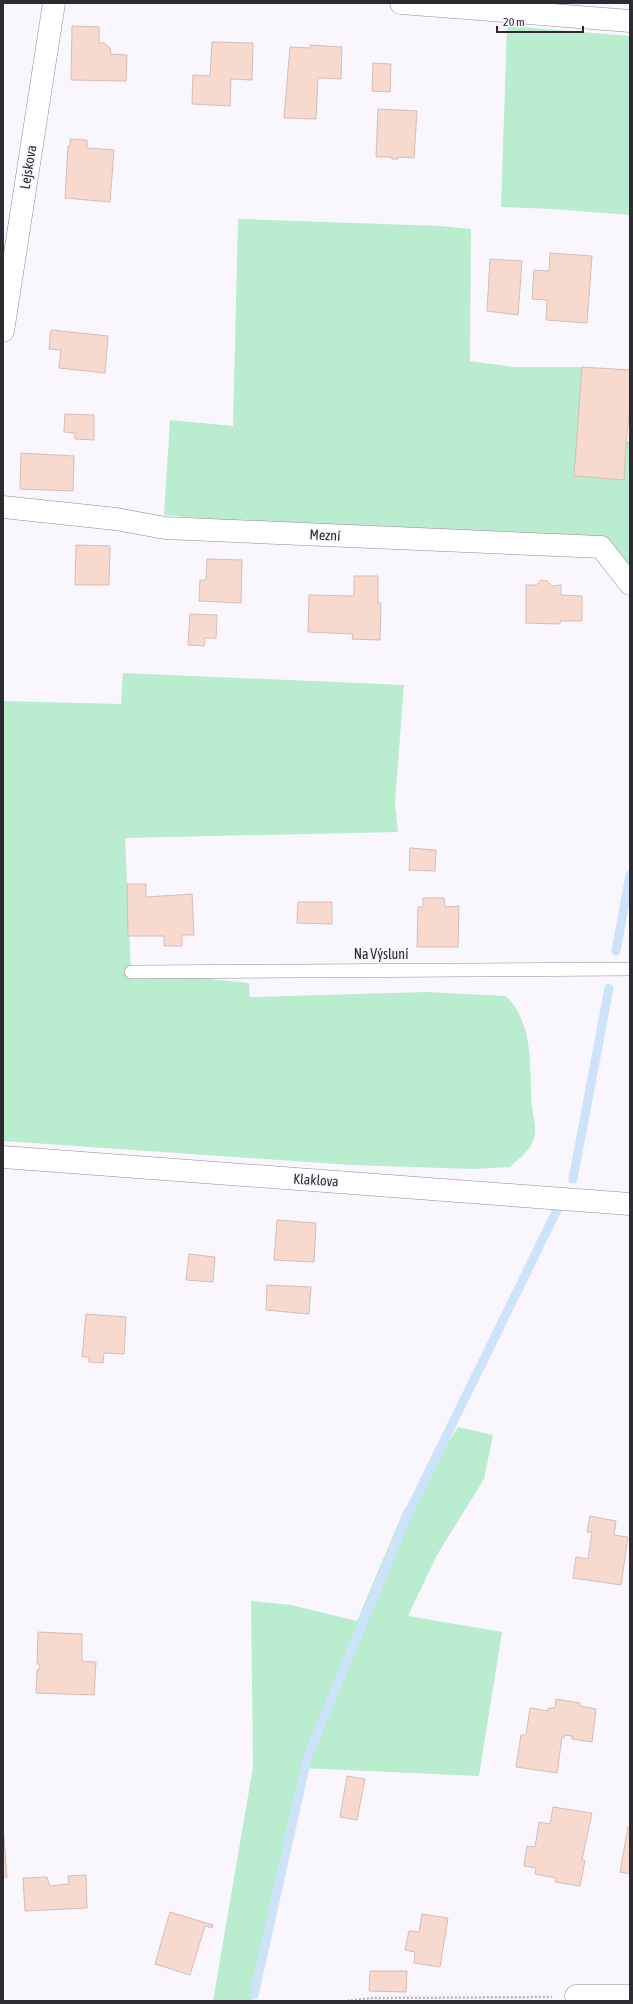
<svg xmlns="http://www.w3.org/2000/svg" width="633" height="2004" font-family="'Asap Condensed',sans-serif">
<rect width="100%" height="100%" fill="#faf6fe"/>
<!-- green -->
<path fill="#baeccf" d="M507,26L630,36V215L553,209L501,207Z
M238,219L440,226L471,229L470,361L513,367H582L574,476L623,480L626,443L630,444V576L604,541L280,525L164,515L170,420L233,426Z
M123,673L404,685L395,803L398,832L125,838L131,971L249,983L250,997L427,992L506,996C535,1025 529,1069 532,1106C533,1119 539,1132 531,1145C527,1153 517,1160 510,1167L474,1169L351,1165L3,1141V701L121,704Z
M458,1427L493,1435L484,1479L437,1555L408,1616L502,1632L479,1776L301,1768L252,2001H213L253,1767L251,1601L291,1605L357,1621L404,1510Z"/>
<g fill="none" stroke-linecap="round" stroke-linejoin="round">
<!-- stream -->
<path stroke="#cce3f9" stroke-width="9" d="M616,951L630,875
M573,1179L609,988
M254,1995L307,1758L407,1516L560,1204"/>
</g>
<!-- building -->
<path fill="#f8d9ce" stroke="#d5beb5" d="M72,26L99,27V43H104L110,48L111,54L127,55L126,81L71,80Z
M212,42L253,43L252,80L231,79L230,106L192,104L193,75L210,76Z
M310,45L342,47L341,79L318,78L316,119L284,118L290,47L310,48Z
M373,63L391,64L390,92L372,91Z
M378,109L417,111L414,158L398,157V159H392L391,157H376Z
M70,139L87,140V148L114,150L110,202L65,198L68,146H70Z
M550,253L592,256L587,323L546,320L547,300L532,299L534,270L549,271Z
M490,259L522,261L518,315L487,311Z
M51,330L108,336L105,373L59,368L61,350L49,349Z
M582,367L630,370V408L626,442H630V444L626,443L624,480L574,476Z
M65,414L94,415V440L75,439V433L64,432Z
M21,453L74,456L73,491L20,489Z
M76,545L110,546L109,585H75Z
M207,559L242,560L241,603L199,601L200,580H206Z
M354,576H378V603H381L380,640L352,639L353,634L308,632L309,595L354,596Z
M541,580L547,581L552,586L561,585V595L582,596V621H560V624L526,623V585H536Z
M190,614L217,615L216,638H205L204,646L188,645Z
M410,848L436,850L435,871L409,870Z
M127,884H146V897L192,894L194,935H182V946H164V936H128Z
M423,898H444L445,907L459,906L458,947H417L418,907H423Z
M298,902H332V924L297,923Z
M277,1220L316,1223L314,1262L274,1260Z
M189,1254L215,1257L213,1282L186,1280Z
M267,1285L311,1287L309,1314L266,1310Z
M86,1314L126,1317L124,1354L104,1353L103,1363L89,1362V1357H82Z
M590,1516L616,1521L614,1535L628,1537L621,1585L573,1578L576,1557L588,1559L592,1532H587Z
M38,1632L82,1634V1661L96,1662L94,1695L36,1693L37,1670H39L40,1664H37Z
M556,1699L580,1703V1706L596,1709L592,1742L572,1739V1736L564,1735V1738L562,1737L557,1773L516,1767L521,1735H526L530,1708L548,1711V1708H555Z
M347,1776L365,1779L357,1820L340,1817Z
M553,1807L592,1813L582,1860L585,1861L580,1886L555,1882L556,1878L535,1874L536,1868L524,1866L527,1846L535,1847L539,1822L550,1824Z
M3,1826L7,1877H3Z
M628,1827H630V1874L620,1872Z
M86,1875L87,1908L25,1911L23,1878L47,1877L50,1886L69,1884L68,1876Z
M170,1912L213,1925L212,1928L205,1926L190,1975L155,1964Z
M422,1914L448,1918L440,1967L414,1963L415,1952L405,1950L409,1931L419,1932Z
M370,1971H407L406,1992L369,1991Z"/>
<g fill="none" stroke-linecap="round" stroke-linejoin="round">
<defs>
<path id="lane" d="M131,972L630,969"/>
<path id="street" d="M401,3L630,21
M3,331L54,3
M3,507L116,519L165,528L601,547L630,584
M3,1157L630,1204
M576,1996H630"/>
</defs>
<!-- lane casing -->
<use href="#lane" stroke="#91899c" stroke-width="14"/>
<!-- street casing -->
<use href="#street" stroke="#91899c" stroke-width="23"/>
<!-- path -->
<path stroke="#b8b5bd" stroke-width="2.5" stroke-dasharray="2 2" stroke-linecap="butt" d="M347,2001L372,1998L552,1997"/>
<!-- lane -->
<use href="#lane" stroke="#fff" stroke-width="13"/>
<!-- street -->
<use href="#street" stroke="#fff" stroke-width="22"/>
</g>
<g text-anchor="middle" stroke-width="3.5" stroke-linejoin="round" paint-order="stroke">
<!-- street labels -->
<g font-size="14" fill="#2d2a32" stroke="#faf6fe">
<text transform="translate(28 167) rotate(-81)" y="5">Lejskova</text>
<text transform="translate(325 535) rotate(3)" y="5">Mezní</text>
<text x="381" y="959">Na Výsluní</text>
<text transform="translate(316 1180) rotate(4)" y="5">Klaklova</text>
</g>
</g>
<!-- border -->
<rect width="633" height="2004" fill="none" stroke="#2d2a32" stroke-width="8"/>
<!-- scale -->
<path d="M497 26v6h86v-6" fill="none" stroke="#2d2a32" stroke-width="2"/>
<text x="503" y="26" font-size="12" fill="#2d2a32" stroke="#faf6fe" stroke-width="3" paint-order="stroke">20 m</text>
</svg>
